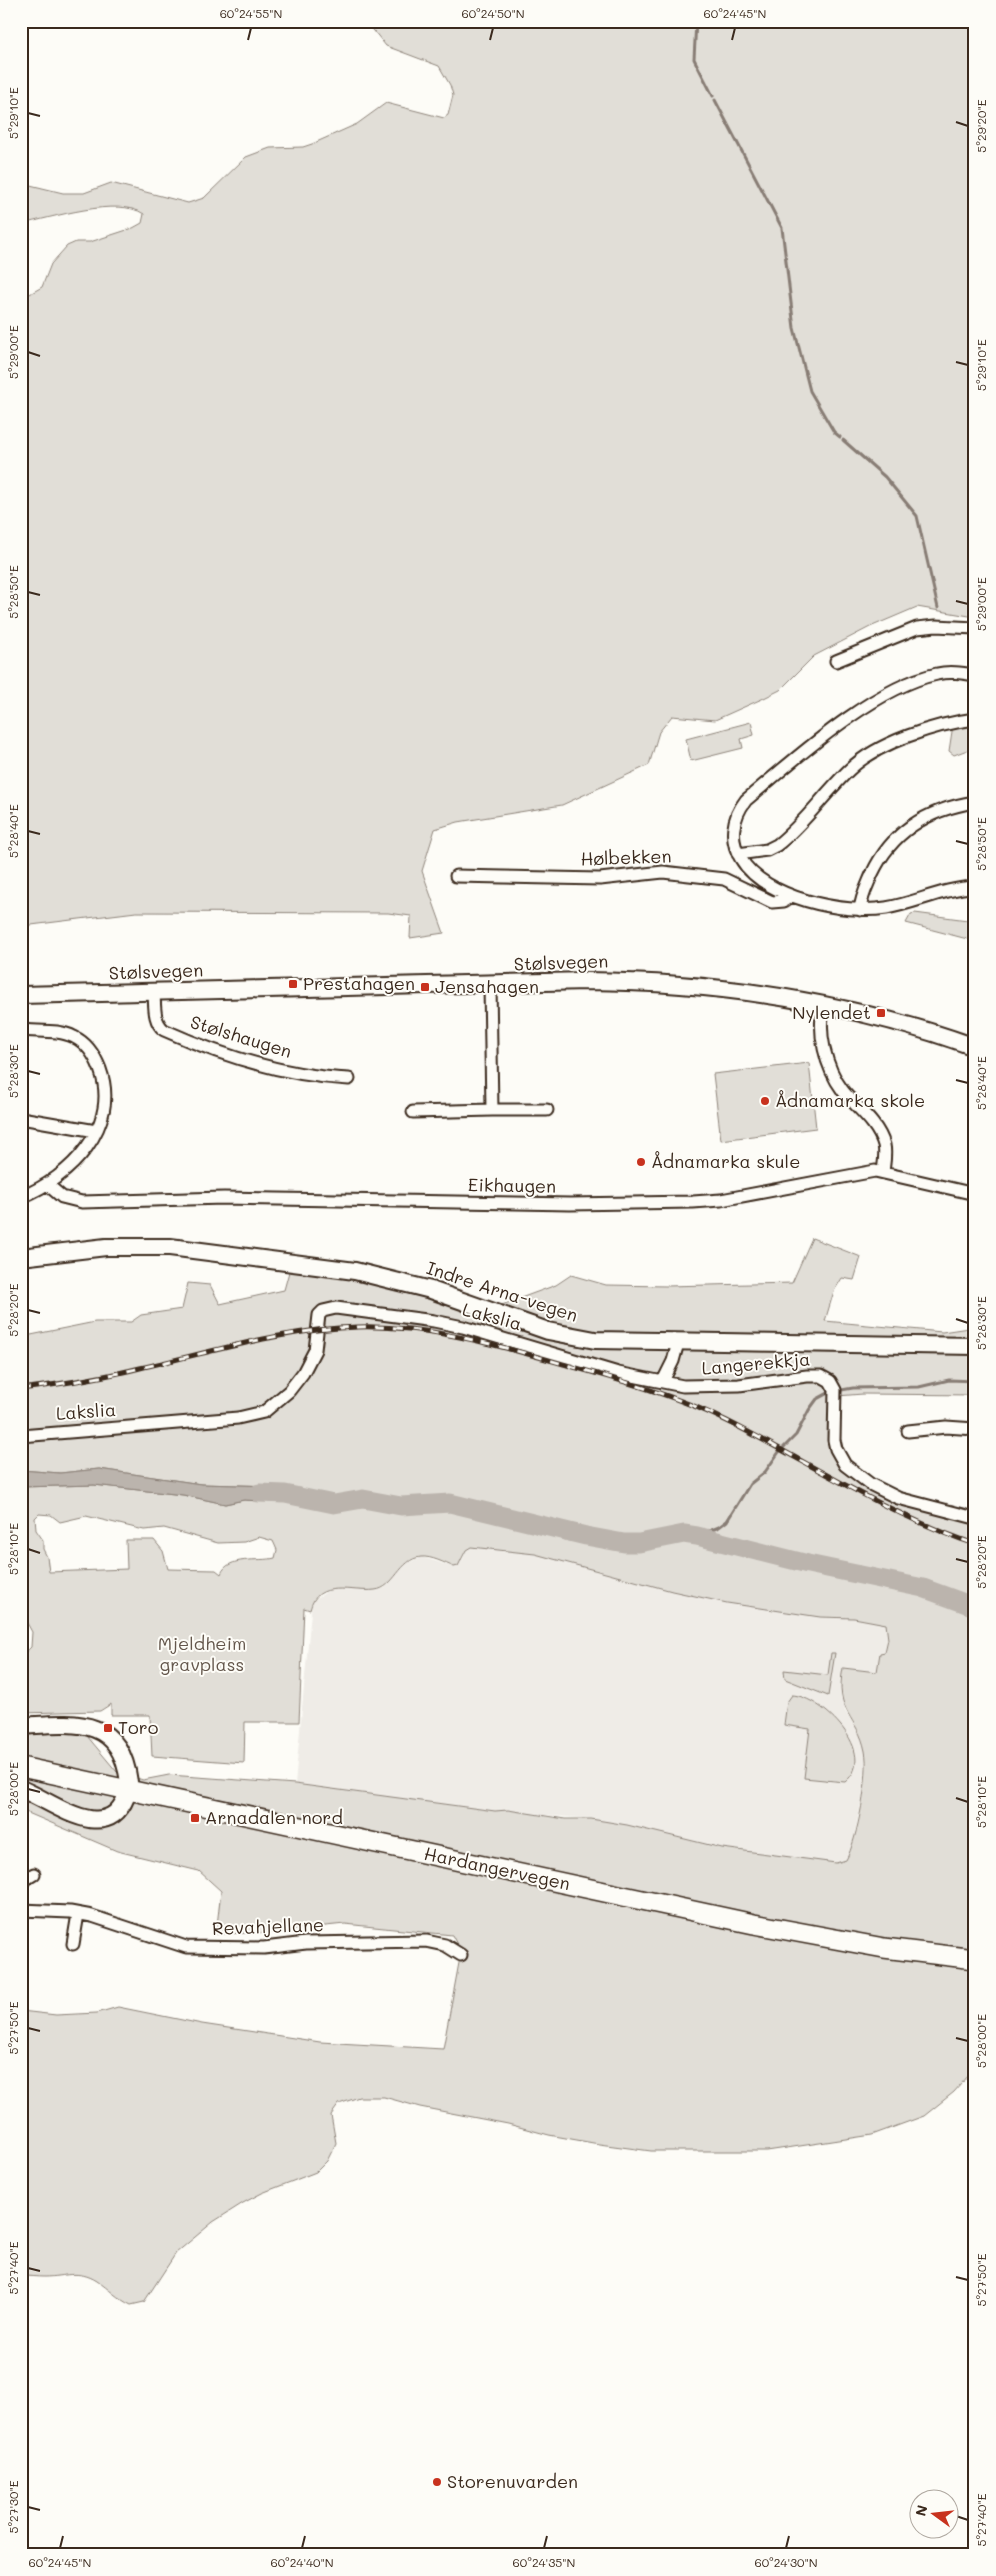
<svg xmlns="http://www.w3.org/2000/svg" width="996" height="2576" font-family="Mali,sans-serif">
<rect width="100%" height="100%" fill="#fdfcf7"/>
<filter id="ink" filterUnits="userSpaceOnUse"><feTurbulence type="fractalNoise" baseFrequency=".02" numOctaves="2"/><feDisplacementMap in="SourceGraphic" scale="10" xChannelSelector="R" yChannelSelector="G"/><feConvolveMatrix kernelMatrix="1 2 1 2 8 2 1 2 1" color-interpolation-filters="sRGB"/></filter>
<g filter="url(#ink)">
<!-- built -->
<path fill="#efece7" d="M471,1547L535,1554L672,1591L727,1603L820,1617L854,1618L887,1624L888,1639L885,1652L880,1653L878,1672L843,1668L840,1682L845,1711L859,1732L866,1752L863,1795L851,1852L846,1860L836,1863L722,1848L627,1825L591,1819L495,1811L295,1784L312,1601L333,1588L375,1590L384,1588L407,1563L422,1557L454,1567L463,1559L466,1550Z"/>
<!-- green -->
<path fill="#e1ded7" stroke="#8e847a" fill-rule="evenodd" d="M366,21H975V617L917,607L870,627L814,656L780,690L764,698L715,720L672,716L659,732L649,765L562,805L458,822L435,829L422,871L444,933L410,938L411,916L388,913L136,912L23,926L21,929V299L42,287L51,264L67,246L76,242H90L133,228L142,223L144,214C118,196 51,218 21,224V177L30,185L63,193H84L111,183L188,203L204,198L246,157L270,148L303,147L312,144L357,124L386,103L444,118L448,115L453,95L450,85L439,66L386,46Z
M975,721V747L954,755L949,751L953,725Z
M751,722L754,735L741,739L743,748L691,761L686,739Z
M915,913L975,921V941L906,923L911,914Z
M809,1063L816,1128L721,1140L713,1074Z
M812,1238L861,1257L854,1280L842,1278L834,1291L825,1321L942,1332L975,1327V1395L863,1394L837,1396L836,1449L870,1484L975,1518V2075H969L954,2092L924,2116L872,2135L767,2151H651L599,2144L549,2135L508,2124L420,2107L384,2097H359L339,2104L331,2115L336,2143L327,2161L316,2172L262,2193L243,2203L213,2222L176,2253L144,2302L131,2305C118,2299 109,2289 97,2281C78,2269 64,2277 44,2277C37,2277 29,2276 21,2276V2011L56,2015L97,2013L118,2007L202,2024L320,2042L443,2049L461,1952L452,1935L345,1924L257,1933L216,1934L221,1891L199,1871L117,1851L21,1810V1733H73L87,1736L117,1772L143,1780L169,1775L295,1784L495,1811L508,1810L565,1819H591L627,1825L722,1848L836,1863L846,1860C857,1841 870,1773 865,1751C858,1716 834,1713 843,1668L877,1672L880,1653L885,1652L888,1639L886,1624L854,1618L820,1617L727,1603L672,1591L535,1554L471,1547L466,1550L458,1566L454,1567C445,1563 431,1556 421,1557C399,1559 395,1588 375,1590C352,1593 317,1578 310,1610L304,1608L299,1722H245L244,1763L152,1756L150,1715H111V1704L100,1711L21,1713V1657L31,1647L32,1632L21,1612V1487L94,1485L183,1495L225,1504L244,1500L275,1502L283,1498L285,1494L274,1486L201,1484L99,1469L60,1473L21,1470V1337L95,1322H131L141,1315L182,1309L188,1283L210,1285L220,1304L284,1290L290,1268L390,1284L480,1313L556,1285L571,1275L606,1285L667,1286L792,1283ZM39,1514L51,1515L60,1522L86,1516L144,1530L164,1528L218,1543L244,1542L259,1537L273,1541L277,1550L275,1558C259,1562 228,1555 221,1574L216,1570L168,1569L163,1551L154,1540H126L127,1569L49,1572L47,1557L43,1549V1540L36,1530L35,1518Z
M831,1653H835L828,1696L785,1679L784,1670L828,1675Z
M792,1695C822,1696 880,1754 845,1782L804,1778L810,1729L784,1725L787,1702Z"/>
<!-- water -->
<path fill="#bbb4ad" stroke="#887d74" d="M99,1469L201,1484L274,1486L284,1489L283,1498L275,1502L244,1500L225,1504L183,1495L94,1485L21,1487V1470L60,1473Z"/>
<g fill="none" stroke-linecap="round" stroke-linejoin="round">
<!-- stream -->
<path stroke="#887d74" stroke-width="3" d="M696,21L694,59L713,96
M715,100L782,228L794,328L810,391L834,432L840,437
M843,440L885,477L917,516L938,608
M697,1536L719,1527L727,1521L750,1484L765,1472L779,1452L796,1435L809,1410L817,1399L830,1392L853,1388L919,1387L949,1380L975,1381"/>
<!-- river -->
<path stroke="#bbb4ad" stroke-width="19" d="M259,1493L285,1494L334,1504L363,1499L401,1506L450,1503L586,1536L624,1543H639L684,1534L697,1536L808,1564L923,1588L975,1607"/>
<defs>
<path id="street" d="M836,661L917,628L936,626L975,628
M975,675C962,673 949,671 937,674C874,687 796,758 746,800C732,818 729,840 741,859C764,898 845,915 886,908C916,903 944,888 975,887
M738,854L767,850L777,845C804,824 824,794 849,770C878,742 936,724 975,719
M456,876L600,879L663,872L724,879L772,902L784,901L790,897
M860,910C861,897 867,886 872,874C892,831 929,809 975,802
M490,985L492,1110H547
M154,993C155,1006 153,1021 164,1030C222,1056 285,1076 349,1079
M824,1004C817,1032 825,1067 843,1091C857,1108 878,1123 884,1145C886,1154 884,1163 883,1172
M21,1030C38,1032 59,1029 74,1037C87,1043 95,1056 100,1069C121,1126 70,1178 21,1197
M413,1112L492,1110
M21,1118L96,1131
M48,1185L62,1197L82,1202L224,1198L570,1204L693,1202L721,1200L875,1171L975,1194
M663,1381L673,1361L678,1343
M908,1431L946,1427L975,1429
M21,1436L238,1418L264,1412L289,1391L303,1373L315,1350L319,1315L323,1311L336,1308L434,1321L463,1327L618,1373L683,1386L739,1385L807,1376H821L830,1381L835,1390L834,1440L836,1449L845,1465L870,1484L898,1498L975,1518
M21,1882L34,1874
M21,1910L70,1912L92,1916L186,1947L264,1948L306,1943L426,1941L445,1945L461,1955
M73,1944L78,1914"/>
<path id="secondary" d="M21,995L587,981C720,982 850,1002 975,1047
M21,1257L106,1247H170L355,1271L431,1290L548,1331L595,1340L975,1346
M21,1726C74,1723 120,1715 129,1782
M21,1789C54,1802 106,1846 126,1797"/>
<path id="primary" d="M21,1767L754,1924L884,1948L975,1959"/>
</defs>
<!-- street casing -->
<use href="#street" stroke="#3b2a1e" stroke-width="15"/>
<!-- secondary casing -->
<use href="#secondary" stroke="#3b2a1e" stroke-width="20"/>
<!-- primary casing -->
<use href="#primary" stroke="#3b2a1e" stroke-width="22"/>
<!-- street -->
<use href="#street" stroke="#fdfcf7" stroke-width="11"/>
<!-- secondary -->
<use href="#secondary" stroke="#fdfcf7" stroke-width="16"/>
<!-- primary -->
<use href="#primary" stroke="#fdfcf7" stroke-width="19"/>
<defs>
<path id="rail" d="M21,1389C61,1384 101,1378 140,1368C213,1352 283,1329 358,1327C431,1325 500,1346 570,1366C623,1381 677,1396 727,1421C807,1461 890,1516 975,1544"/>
</defs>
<!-- rail casing -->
<use href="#rail" stroke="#3b2a1e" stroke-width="5"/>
<!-- rail -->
<use href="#rail" stroke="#fdfcf7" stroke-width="3" stroke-dasharray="9" stroke-linecap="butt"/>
</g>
</g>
<!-- ticks -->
<path fill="none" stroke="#3b2a1e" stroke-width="2" d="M248,40L251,28M490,40L493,28M732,40L735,28M28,113L40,116M956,122L968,126M28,352L40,356M956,362L968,365M28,592L40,595M956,601L968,604M28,831L40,834M956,841L968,844M28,1071L40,1074M956,1080L968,1083M28,1310L40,1313M956,1319L968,1323M28,1549L40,1553M956,1559L968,1562M28,1789L40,1792M956,1798L968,1802M28,2028L40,2031M956,2038L968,2041M28,2268L40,2271M956,2277L968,2280M28,2507L40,2510M956,2516L968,2520M60,2548L63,2536M302,2548L305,2536M544,2548L547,2536M786,2548L789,2536"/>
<!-- markers -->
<g fill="#c8321e" stroke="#fdfcf7" stroke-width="2">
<rect x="288" y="979" width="10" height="10" rx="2.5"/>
<rect x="420" y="982" width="10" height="10" rx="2.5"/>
<rect x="876" y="1008" width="10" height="10" rx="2.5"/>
<circle cx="765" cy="1101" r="5"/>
<circle cx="641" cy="1162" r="5"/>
<rect x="103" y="1723" width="10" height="10" rx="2.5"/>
<rect x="190" y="1813" width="10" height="10" rx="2.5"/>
<circle cx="437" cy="2482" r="5"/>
</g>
<g text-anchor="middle" stroke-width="4" stroke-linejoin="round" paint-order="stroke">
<!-- street labels -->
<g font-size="18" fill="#3b2a1e" stroke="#fdfcf7">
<text transform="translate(626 858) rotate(-2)" y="6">Hølbekken</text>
<text transform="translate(561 963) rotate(-2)" y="6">Stølsvegen</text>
<text transform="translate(156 972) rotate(-2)" y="6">Stølsvegen</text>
<text transform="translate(241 1037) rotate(17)" y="6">Stølshaugen</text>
<text transform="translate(512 1186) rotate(1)" y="6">Eikhaugen</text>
<text transform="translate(502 1292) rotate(18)" y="6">Indre Arna-vegen</text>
<text transform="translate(492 1317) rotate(15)" y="6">Lakslia</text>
<text transform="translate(756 1364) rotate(-5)" y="6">Langerekkja</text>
<text transform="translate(86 1412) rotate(-4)" y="6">Lakslia</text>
<text transform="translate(497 1869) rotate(12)" y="6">Hardangervegen</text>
<text transform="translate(268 1927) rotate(-2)" y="6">Revahjellane</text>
</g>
<!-- poi labels -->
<g font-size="18" fill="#3b2a1e" stroke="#fdfcf7" text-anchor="start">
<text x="303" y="990">Prestahagen</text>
<text x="435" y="993">Jensahagen</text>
<text x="871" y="1019" text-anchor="end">Nylendet</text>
<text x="775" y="1107">Ådnamarka skole</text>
<text x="651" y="1168">Ådnamarka skule</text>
<text x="118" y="1734">Toro</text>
<text x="205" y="1824">Arnadalen nord</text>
<text x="447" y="2488">Storenuvarden</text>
</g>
<!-- park labels -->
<g font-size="18" fill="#64574c" stroke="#fdfcf7">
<text x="202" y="1650">Mjeldheim<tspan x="202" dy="21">gravplass</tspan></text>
</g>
</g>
<!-- margin -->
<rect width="996" height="2576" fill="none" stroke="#fdfcf7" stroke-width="55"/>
<!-- north arrow -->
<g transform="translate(934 2514) rotate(285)"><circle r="24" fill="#fdfcf7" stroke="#afa8a0"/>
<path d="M0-4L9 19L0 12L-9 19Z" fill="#c8321e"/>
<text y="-8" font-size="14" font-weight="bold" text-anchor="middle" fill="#3b2a1e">N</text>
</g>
<rect x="28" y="28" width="940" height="2520" fill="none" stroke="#3b2a1e" stroke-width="2"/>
<g font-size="12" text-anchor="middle" fill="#3b2a1e">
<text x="251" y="18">60°24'55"N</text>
<text x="493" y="18">60°24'50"N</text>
<text x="735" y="18">60°24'45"N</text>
<text transform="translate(14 113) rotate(-90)" y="4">5°29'10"E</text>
<text transform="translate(982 126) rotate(-90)" y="4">5°29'20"E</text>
<text transform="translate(14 352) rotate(-90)" y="4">5°29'00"E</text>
<text transform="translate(982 365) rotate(-90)" y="4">5°29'10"E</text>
<text transform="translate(14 592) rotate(-90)" y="4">5°28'50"E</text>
<text transform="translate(982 604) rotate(-90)" y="4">5°29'00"E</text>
<text transform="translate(14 831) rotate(-90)" y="4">5°28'40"E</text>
<text transform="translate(982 844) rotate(-90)" y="4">5°28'50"E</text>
<text transform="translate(14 1071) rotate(-90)" y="4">5°28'30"E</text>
<text transform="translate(982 1083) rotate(-90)" y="4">5°28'40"E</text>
<text transform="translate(14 1310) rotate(-90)" y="4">5°28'20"E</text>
<text transform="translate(982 1323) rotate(-90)" y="4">5°28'30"E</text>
<text transform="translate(14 1549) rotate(-90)" y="4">5°28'10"E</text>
<text transform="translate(982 1562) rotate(-90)" y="4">5°28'20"E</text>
<text transform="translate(14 1789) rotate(-90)" y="4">5°28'00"E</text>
<text transform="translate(982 1802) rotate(-90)" y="4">5°28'10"E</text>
<text transform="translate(14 2028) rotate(-90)" y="4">5°27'50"E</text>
<text transform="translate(982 2041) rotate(-90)" y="4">5°28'00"E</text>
<text transform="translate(14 2268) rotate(-90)" y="4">5°27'40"E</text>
<text transform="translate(982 2280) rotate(-90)" y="4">5°27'50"E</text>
<text transform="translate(14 2507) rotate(-90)" y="4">5°27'30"E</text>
<text transform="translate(982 2520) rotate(-90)" y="4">5°27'40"E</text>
<text x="60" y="2567">60°24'45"N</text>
<text x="302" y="2567">60°24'40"N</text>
<text x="544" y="2567">60°24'35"N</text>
<text x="786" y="2567">60°24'30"N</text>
</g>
</svg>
